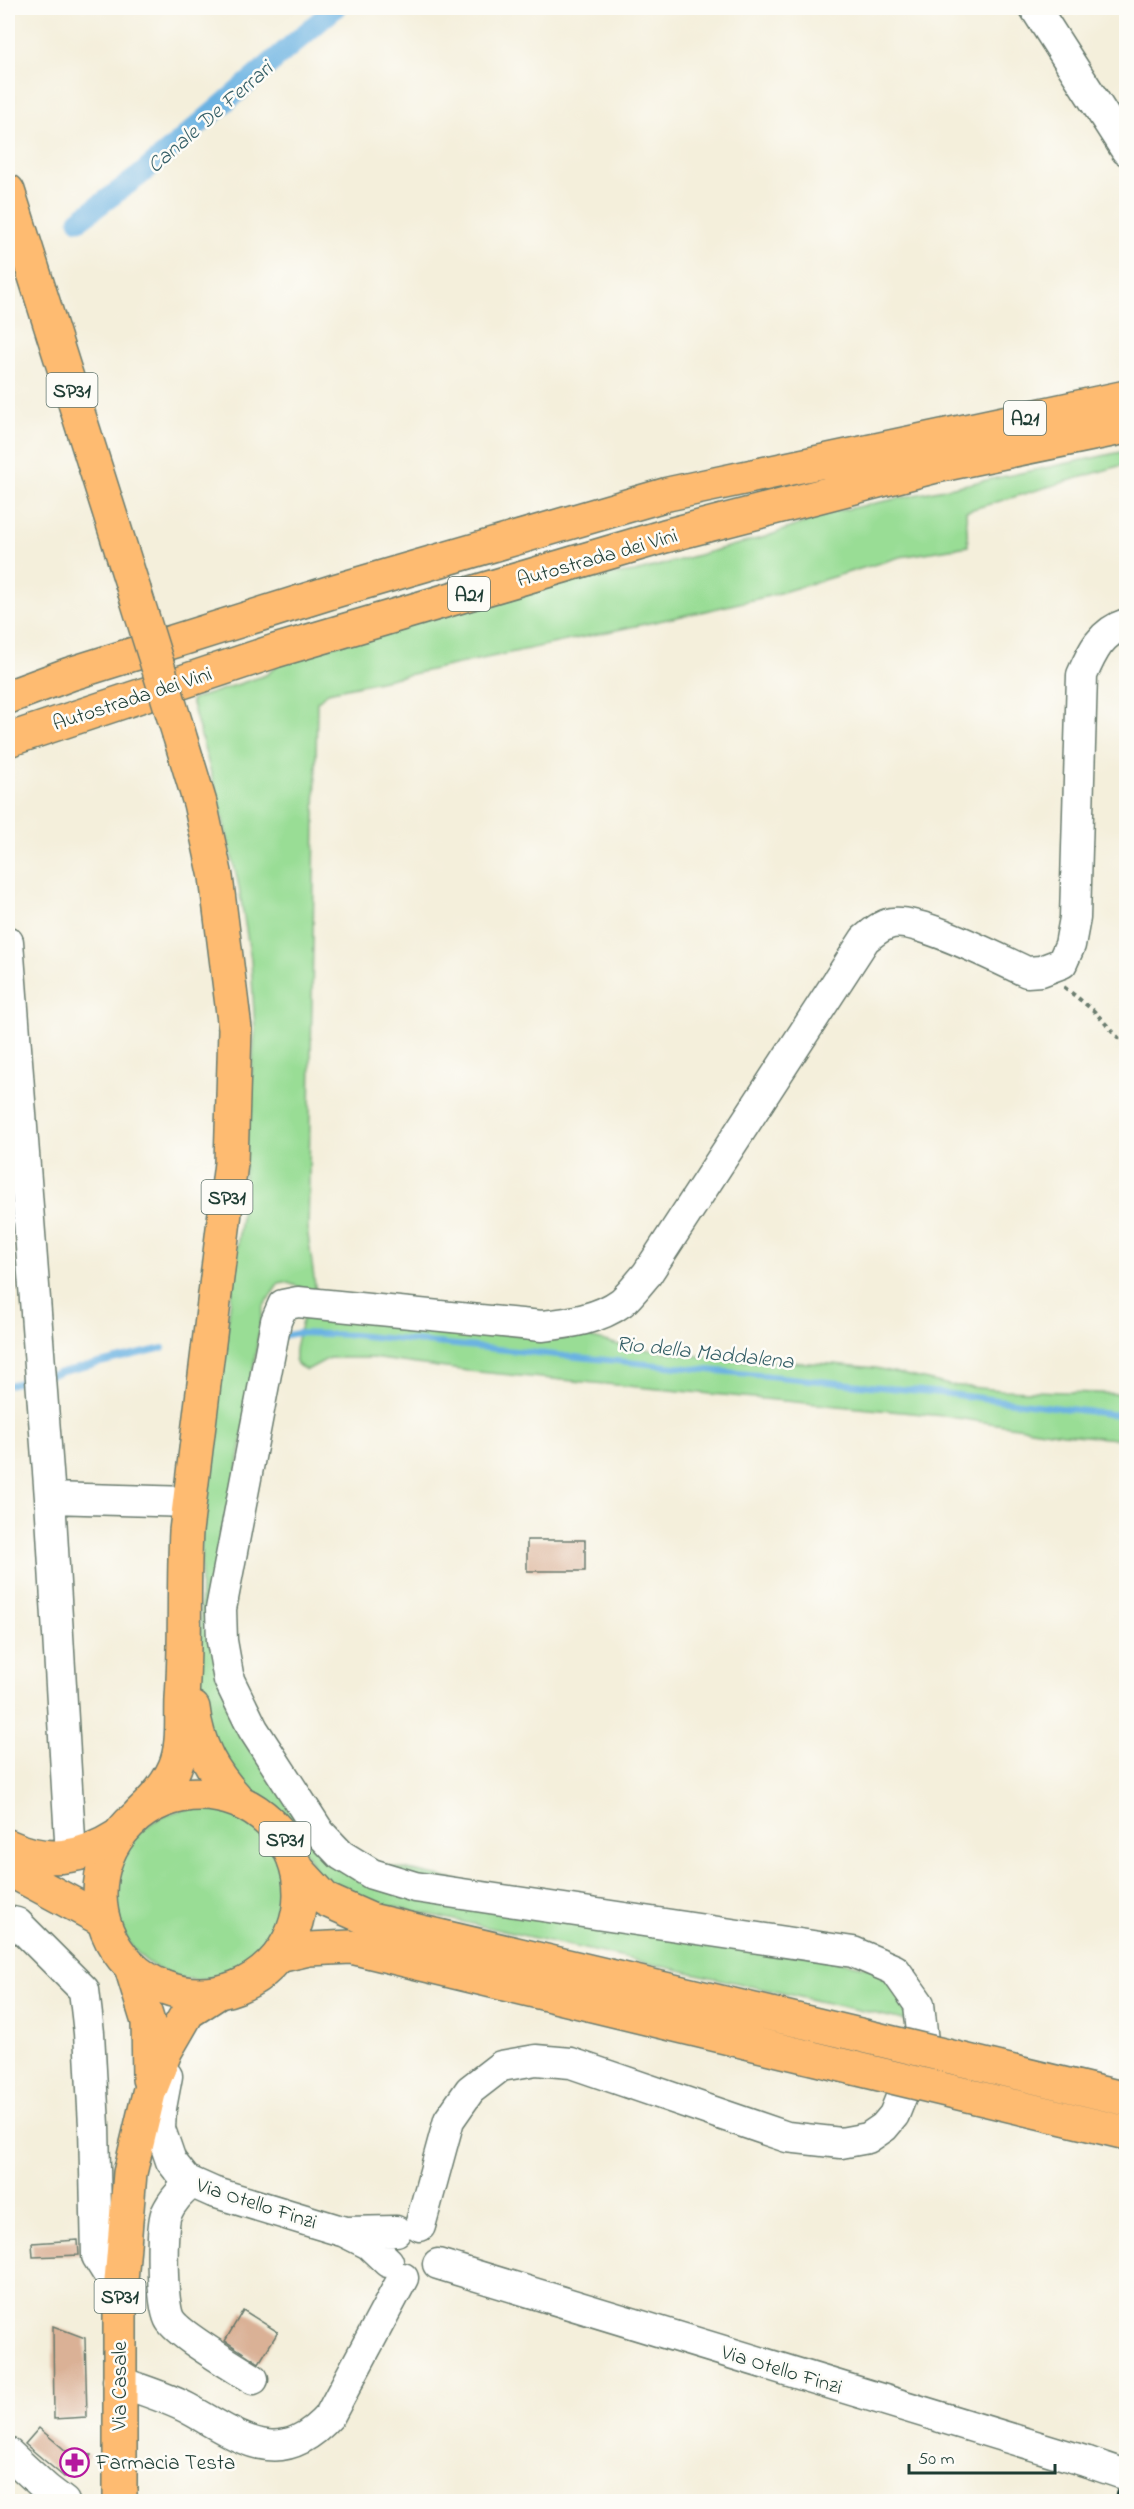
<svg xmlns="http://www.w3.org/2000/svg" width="1134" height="2509" font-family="'Indie Flower',sans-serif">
<rect width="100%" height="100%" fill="#fdfcf7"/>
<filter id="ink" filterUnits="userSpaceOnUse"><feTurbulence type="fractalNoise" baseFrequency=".0167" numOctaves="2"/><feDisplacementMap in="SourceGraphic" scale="12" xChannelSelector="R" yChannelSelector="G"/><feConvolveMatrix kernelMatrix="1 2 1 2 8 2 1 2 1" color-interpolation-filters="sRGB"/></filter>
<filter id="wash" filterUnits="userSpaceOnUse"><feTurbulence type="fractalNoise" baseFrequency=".008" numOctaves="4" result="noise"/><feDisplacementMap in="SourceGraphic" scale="24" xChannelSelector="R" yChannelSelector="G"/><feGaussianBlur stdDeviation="1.35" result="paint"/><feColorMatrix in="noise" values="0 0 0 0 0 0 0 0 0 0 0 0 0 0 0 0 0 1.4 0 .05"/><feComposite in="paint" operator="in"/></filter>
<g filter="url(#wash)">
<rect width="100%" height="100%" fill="#f4efdb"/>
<!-- green -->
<path fill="#99dd95" stroke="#5c8d64" stroke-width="1.5" d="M1126,451V464L966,511L968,546L900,557L769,596L705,611L328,692L317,702L308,1234L316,1293L285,1282L279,1283L263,1307L217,1599L216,1650L332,1854L872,1968L900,1991L908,2021L355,1898L331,1886L319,1876L285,1817L270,1804L231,1778L200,1713L201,1537L241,1217L255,1030L251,960L238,882L216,791L191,700L266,675L283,661L546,583L635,572L765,537L833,512Z
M304,1315L505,1334L589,1337L627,1347L730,1360L833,1364L876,1368L949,1385L1001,1390L1126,1394V1440L1064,1434L944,1416L468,1371L372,1358H329L307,1370C306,1370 299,1366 298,1365C289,1357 301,1326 304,1315Z
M114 1894a86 86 0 1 1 172 0a86 86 0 1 1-172 0Z"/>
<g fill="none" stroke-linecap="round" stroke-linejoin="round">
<!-- stream -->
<path stroke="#6ab2e2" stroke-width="6" d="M282,1336L298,1333L354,1335L941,1393L1126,1416
M49,1375L163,1348
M8,1385L33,1379"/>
<!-- canal -->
<path stroke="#6ab2e2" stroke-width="21" d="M79,220L139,176L335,8"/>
</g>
<g id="blocks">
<!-- building -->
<path fill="#dab196" d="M527,1540H585V1571H527Z
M78,2240L79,2255L33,2257L32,2243Z
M243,2310L278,2332L259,2363L225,2341Z
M53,2326L85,2338L87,2417L54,2419Z
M39,2428L66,2451L91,2455L80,2472L64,2477L25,2444Z"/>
</g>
</g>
<g filter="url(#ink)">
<use href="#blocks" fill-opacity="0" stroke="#6a7b6e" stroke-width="1.5"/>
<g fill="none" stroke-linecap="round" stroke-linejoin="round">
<defs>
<path id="minor" d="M1035,8L1126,150
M8,942L50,1498L190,1502
M50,1498L71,1856
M8,1921L17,1923L84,1990L89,2033L94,2126L97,2256L120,2293
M167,2076L161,2108L160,2129L171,2161L186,2180L213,2192L345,2232L369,2244L388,2262
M193,2183C180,2191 172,2201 166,2214C161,2229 161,2306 170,2320C179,2335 236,2368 253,2379
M420,2226L449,2120L470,2090L501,2066L536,2060L571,2063L787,2137L841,2143L868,2138L884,2127L894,2115L923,2042L919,2004L895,1970L853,1952L415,1887L372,1874L341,1855L320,1833L253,1729L229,1680L222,1641L221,1609L276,1321L283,1305L298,1302L542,1326C570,1323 599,1319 622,1302C631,1294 639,1283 647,1274L865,939C874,932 881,925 892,923C920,918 998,959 1027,972L1041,971L1062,963L1070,945L1075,918L1082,675C1092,652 1101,632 1126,624
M345,2232L396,2231
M438,2264L1088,2462
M118,2381C141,2390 166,2397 187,2408C240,2437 279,2472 330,2415L403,2278
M8,2453L47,2489L64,2502"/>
<path id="major" d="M8,191L134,590
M193,1708C197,1746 213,1773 239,1801
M100 1894a100 100 0 1 1 200 0a100 100 0 1 1-200 0Z
M139,1814C154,1800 167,1786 175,1767C184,1745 181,1721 182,1698C186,1642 183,1587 186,1531L231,1163L235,1029L216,877L200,803L179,734
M131,1967L148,2022L149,2079
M120,2502V2293L130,2173L149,2093L166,2050L188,2012L219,1992"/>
<path id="highway" d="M8,697L70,674L338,590L668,494L1126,397
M8,740L275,651L665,536L936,466L1126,427
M8,1846C47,1864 82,1859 118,1836
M8,1869L103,1920
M299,1871L326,1900L371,1920L860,2035
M279,1956L309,1949L351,1947L854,2068"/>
</defs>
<!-- minor casing -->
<use href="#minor" stroke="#6a7b6e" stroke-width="33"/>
<!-- major casing -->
<use href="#major" stroke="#6a7b6e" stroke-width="36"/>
<!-- highway casing -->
<use href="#highway" stroke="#6a7b6e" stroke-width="36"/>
<!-- path -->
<path stroke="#6a7b6e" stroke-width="4" stroke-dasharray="4.5 4.5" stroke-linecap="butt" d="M1064,987L1093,1010L1126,1046"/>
<!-- minor -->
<use href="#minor" stroke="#fff" stroke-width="30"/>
<!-- major -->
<use href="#major" stroke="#febb71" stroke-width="33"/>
<!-- highway -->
<use href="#highway" stroke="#febb71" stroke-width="33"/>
<!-- rail -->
<path stroke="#1f3d34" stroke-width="4.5" d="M1115,2502L1126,2464
M1126,2502V2500"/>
<defs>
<path id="minor-bridge" d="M1088,2462L1126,2475"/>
<path id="major-bridge" d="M134,590L179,734"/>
<path id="highway-bridge" d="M860,2035L1126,2099
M854,2068L1126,2133"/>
</defs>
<!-- minor-bridge casing -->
<use href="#minor-bridge" stroke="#6a7b6e" stroke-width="33" stroke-linecap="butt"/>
<!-- major-bridge casing -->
<use href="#major-bridge" stroke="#6a7b6e" stroke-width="36" stroke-linecap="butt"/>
<!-- highway-bridge casing -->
<use href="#highway-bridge" stroke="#6a7b6e" stroke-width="36" stroke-linecap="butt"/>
<!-- minor-bridge -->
<use href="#minor-bridge" stroke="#fff" stroke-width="30"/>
<!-- major-bridge -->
<use href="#major-bridge" stroke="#febb71" stroke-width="33"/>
<!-- highway-bridge -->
<use href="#highway-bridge" stroke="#febb71" stroke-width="33"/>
</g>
</g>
<!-- icons -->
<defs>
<symbol id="pharmacy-ring" viewBox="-11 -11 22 22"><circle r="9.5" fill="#fdfcf7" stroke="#b5179e" stroke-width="1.5"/><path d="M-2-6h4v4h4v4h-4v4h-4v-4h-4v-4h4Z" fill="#b5179e"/></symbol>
</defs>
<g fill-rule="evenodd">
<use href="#pharmacy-ring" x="58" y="2446" width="33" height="33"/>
</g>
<g text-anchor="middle" stroke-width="5" stroke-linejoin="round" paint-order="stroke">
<!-- shield labels -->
<g fill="#fdfcf7" stroke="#62766e" stroke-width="1.5">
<rect x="46.5" y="373" width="51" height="34" rx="4.5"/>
<rect x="1004" y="401" width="42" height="34" rx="4.5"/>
<rect x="448" y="577" width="42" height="34" rx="4.5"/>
<rect x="201.5" y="1180" width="51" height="34" rx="4.5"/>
<rect x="259.5" y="1822" width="51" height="34" rx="4.5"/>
<rect x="94.5" y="2279" width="51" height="34" rx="4.5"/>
</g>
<g font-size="20" font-weight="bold" fill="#1f3d34">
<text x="72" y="397">SP31</text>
<text x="1025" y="425">A21</text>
<text x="469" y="601">A21</text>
<text x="227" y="1204">SP31</text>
<text x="285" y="1846">SP31</text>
<text x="120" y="2303">SP31</text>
</g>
<!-- street labels -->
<g font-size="21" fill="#1f3d34" stroke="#fdfcf7">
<text transform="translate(597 557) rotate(-16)" y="7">Autostrada dei Vini</text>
<text transform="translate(132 698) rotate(-18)" y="7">Autostrada dei Vini</text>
<text transform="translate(257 2203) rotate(18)" y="7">Via Otello Finzi</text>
<text transform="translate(782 2369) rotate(17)" y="7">Via Otello Finzi</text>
<text transform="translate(119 2386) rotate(-90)" y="7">Via Casale</text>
</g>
<!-- poi labels -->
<g font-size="21" fill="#1f3d34" stroke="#fdfcf7" text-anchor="start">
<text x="96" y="2469">Farmacia Testa</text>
</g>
<!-- water labels -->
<g font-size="22" font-style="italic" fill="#366068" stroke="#fdfcf7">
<text transform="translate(209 116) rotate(-41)" y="8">Canale De Ferrari</text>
<text transform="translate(705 1351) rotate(6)" y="8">Rio della Maddalena</text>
</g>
</g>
<!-- margin -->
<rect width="1134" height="2509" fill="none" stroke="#fdfcf7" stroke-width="30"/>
<!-- scale -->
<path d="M909 2464v9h146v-9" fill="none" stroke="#1f3d34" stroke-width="3"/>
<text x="918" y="2464" font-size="18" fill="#1f3d34" stroke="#fdfcf7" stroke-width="4.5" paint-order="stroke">50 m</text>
</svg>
